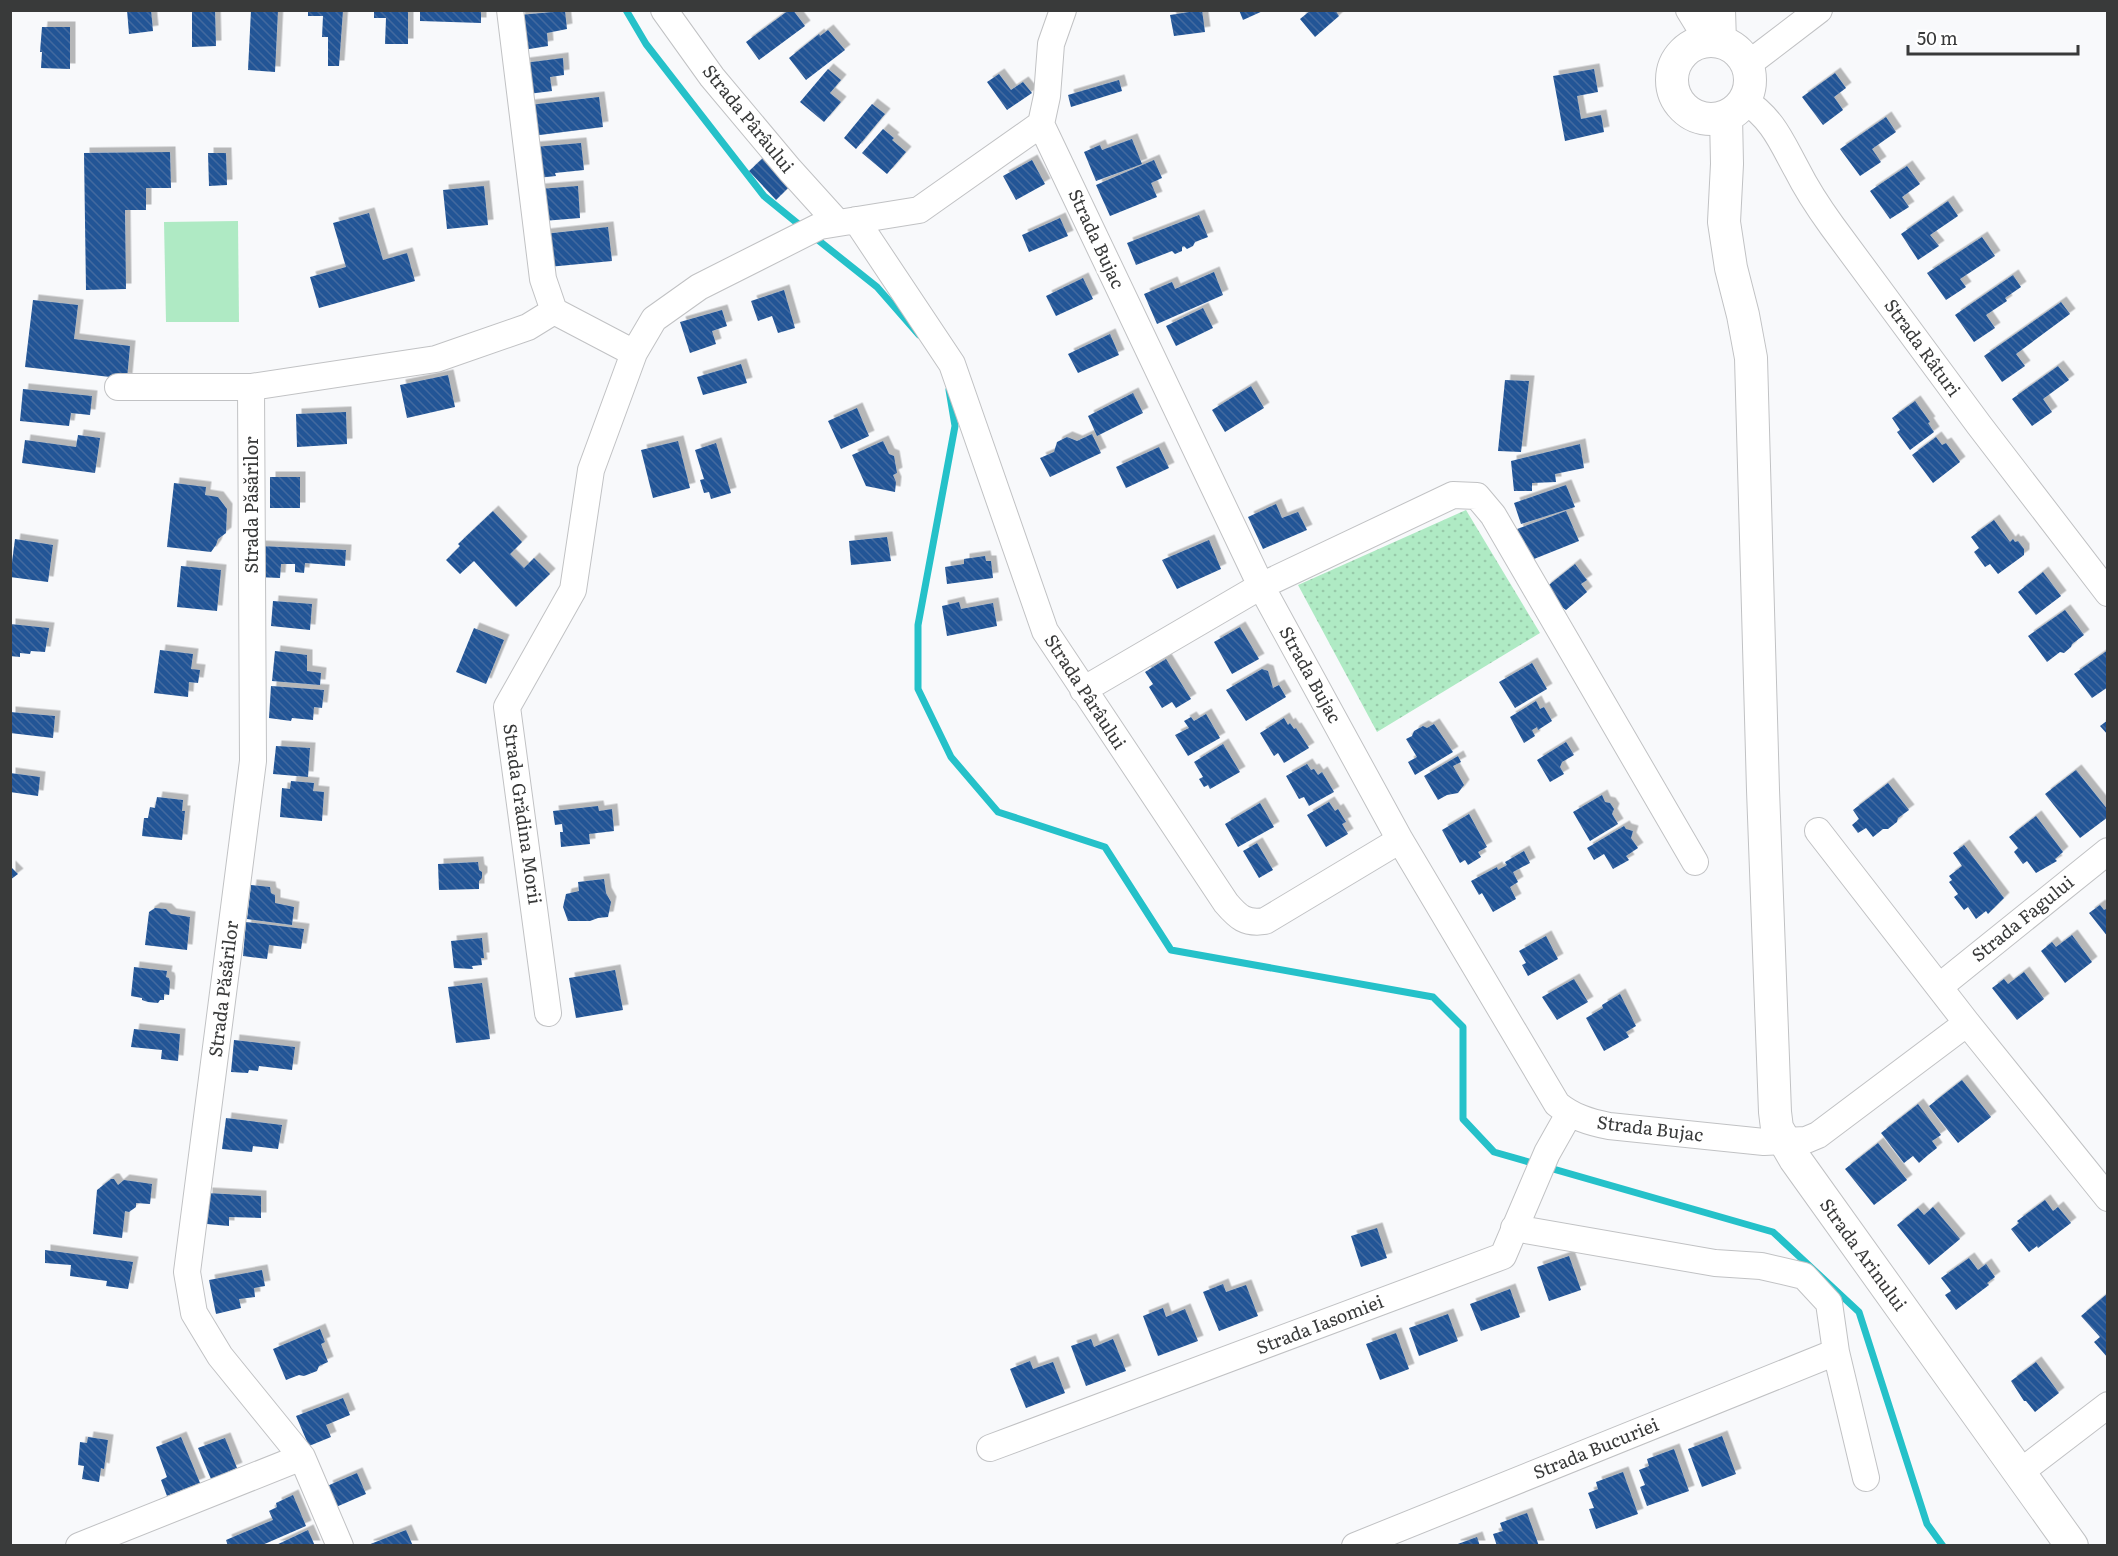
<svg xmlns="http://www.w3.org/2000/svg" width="2118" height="1556" font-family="Literata,serif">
<defs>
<pattern id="park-dots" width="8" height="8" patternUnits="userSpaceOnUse" patternTransform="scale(1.5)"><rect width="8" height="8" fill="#afeac4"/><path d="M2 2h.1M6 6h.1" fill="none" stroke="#97c9a9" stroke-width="1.8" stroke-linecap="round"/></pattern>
<pattern id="building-back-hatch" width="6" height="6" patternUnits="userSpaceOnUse" patternTransform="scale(1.5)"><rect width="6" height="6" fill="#235596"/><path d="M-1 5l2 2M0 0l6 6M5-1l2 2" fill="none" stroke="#436b9f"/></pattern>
<filter id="shadow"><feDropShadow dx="5.5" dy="-5.5" stdDeviation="0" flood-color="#0004"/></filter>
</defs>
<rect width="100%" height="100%" fill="#f8f9fb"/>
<!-- park -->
<path fill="url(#park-dots)" d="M1466,510L1540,633L1377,732L1298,585Z"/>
<!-- pitch -->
<path fill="#afeac4" d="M238,221L239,322H166L164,222Z"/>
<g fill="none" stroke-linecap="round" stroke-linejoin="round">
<!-- stream -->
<path stroke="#25c1c9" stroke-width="7" d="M626,10L646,44L764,196L802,227
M813,236L877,287L919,335
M949,390L955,426L918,625V689L951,757L998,812L1105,847L1171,950L1433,997L1463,1027V1119L1494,1152L1773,1232L1859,1312L1927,1524L1943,1546"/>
</g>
<!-- building -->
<path fill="url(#building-back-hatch)" filter="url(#shadow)" d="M127,10H151L153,31L129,34Z
M192,10H215L216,46L192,47Z
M251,10H278L275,72L248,70Z
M308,10H343L339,66H328V37H322L323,16H308Z
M374,10H408V44H385L386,18H374Z
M420,10H481V23L420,21Z
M789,10H793L805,26L759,60L746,42Z
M1202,10L1205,32L1174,36L1170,15Z
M1239,10H1265L1243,20Z
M1311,10H1335L1339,16L1315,37L1300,19Z
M565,11L567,29L547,33L548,46L523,50L519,15Z
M42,27H70V69L41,68L42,52H40Z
M828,30L845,50L806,80L789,58L819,34L820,36Z
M563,58L564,75L550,77L552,91L528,94L524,63Z
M828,69L841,80L830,93L841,102L824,122L800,102Z
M1594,69L1598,92L1577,96L1581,119L1601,115L1604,132L1565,141L1553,76Z
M1835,73L1846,88L1834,97L1843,110L1823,125L1802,97Z
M999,74L1011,90L1023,82L1032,93L1007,110L987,82Z
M1119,80L1122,91L1071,107L1068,95Z
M599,97L603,127L532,136L529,105Z
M872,104L885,114L856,149L844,138Z
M1886,117L1896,132L1872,149L1881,162L1860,176L1840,149Z
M883,129L894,138L892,140L906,152L887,174L862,153Z
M1132,139L1142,164L1096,181L1084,152L1100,145L1102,150Z
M581,143L584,170L555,173L556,176L537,178L534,147Z
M170,152L171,188H146V210H125L126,289L86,290L84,153Z
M208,153H226L227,185L209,186Z
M763,158L790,186L776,200L749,171Z
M1032,160L1045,184L1016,200L1003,176Z
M1154,160L1162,178L1151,183L1157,197L1110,216L1096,185Z
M1907,166L1920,184L1902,197L1909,207L1890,219L1870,191Z
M484,186L488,225L447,229L443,190Z
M578,186L580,218L543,221L539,189Z
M1948,201L1958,216L1930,235L1939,246L1918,260L1901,234Z
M369,213L383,260L407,253L415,281L319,308L310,277L346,267L333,223Z
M1199,215L1208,237L1195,242L1193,246L1187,249L1184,246L1182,247V251L1175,254L1172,251L1136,265L1127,243Z
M1060,218L1068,236L1029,252L1022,235Z
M608,227L612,261L548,267L544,234Z
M1982,237L1995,256L1960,279L1966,287L1946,300L1927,273Z
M1214,272L1223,295L1157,324L1144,294L1172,282L1175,289Z
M2013,275L2021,287L2005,298L2007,301L1986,315L1995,328L1974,342L1955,315Z
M1083,278L1093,299L1056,316L1046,296Z
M784,290L795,328L778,333L772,316L758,321L751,301Z
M33,300L78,305L74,339L130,346L127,379L25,367Z
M2061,302L2070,314L2016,354L2025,366L2002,382L1984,356Z
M1203,308L1213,328L1176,346L1166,326Z
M722,310L727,326L712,331L716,344L690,353L680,322Z
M1110,334L1119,355L1078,373L1068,354Z
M741,364L747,383L703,395L697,377Z
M2058,366L2069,380L2043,399L2052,412L2032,426L2012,399Z
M448,375L455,407L407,418L400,385Z
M1505,380L1529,381L1521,452L1498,451Z
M1251,386L1264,408L1225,432L1212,410Z
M23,389L92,396L90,415L71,413L69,426L20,421Z
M1133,393L1143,413L1097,436L1088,416Z
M1915,401L1930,422L1928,423L1934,432L1910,450L1897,432L1900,430L1892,418Z
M857,408L869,436L841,449L828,421Z
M346,412L347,444L297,447L296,414Z
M1092,434L1101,453L1050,477L1040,458L1054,452L1057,442L1067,437L1077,441Z
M78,435L100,438L95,473L22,463L25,440L76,447Z
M1936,437L1942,445L1946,443L1960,462L1933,483L1912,455Z
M678,441L690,488L653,498L641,450Z
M883,441L889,454L894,456L897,473L893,475L896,482L895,492L866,486L852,455Z
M716,443L731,493L711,499L709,492L704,493L700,480L704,479L695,450Z
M1580,444L1584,468L1555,474L1556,482L1532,483V491H1514L1511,461Z
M1159,447L1169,468L1126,488L1116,467Z
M270,477H300V508H270Z
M174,483L206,487L205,495L218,497L227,509L226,533L218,539L216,545L211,552L167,547Z
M1566,485L1575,507L1521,524L1514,503Z
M1276,504L1282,518L1298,512L1307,530L1263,549L1248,517Z
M493,511L522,542L510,554L524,568L534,558L550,574L516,607L474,561L460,574L446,560L460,546L458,544Z
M1566,511L1579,541L1529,561L1517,529Z
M1994,520L2010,542L2013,539L2015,542L2018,541L2024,549V555L1998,574L1990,564L1985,567L1974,552L1979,548L1971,537Z
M887,537L891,561L851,565L849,541Z
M15,539L53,545L48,582L10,577Z
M1209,540L1221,569L1177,589L1162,560Z
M259,546L346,550L345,566L305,563L304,573L295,572V564H281L280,578L257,577Z
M985,556L986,561H991L993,578L947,584L945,567L964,564V559Z
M1575,564L1587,580L1581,584L1587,592L1566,610L1556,603L1545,588Z
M181,566L221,570L217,611L177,607Z
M2043,572L2061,596L2036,615L2018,592Z
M273,601L312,604L310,630L271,626Z
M959,602L961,609L993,603L997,626L947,636L942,606Z
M2065,610L2084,635L2072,644L2071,647L2064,653L2060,652L2047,662L2028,636Z
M10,624L49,628L45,652L31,651L30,654L20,653V657L10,656Z
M1240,627L1259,659L1232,674L1214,642Z
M474,628L504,640L486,684L456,672Z
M160,650L193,654L191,669L200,670L198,683L189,682L188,697L154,693Z
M2108,650V687L2092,698L2074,674Z
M275,651L307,655V671L321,673L320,685L272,681Z
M1166,659L1191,699L1176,708L1172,702L1162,708L1149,687L1153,684L1145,672Z
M1532,663L1547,689L1515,708L1499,682Z
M1262,669L1268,671L1273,688L1279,685L1286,697L1246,721L1226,690Z
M271,686L324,690L322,708L314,707L313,720L292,718L291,721L269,718Z
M1536,701L1540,709L1544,707L1552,721L1538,730L1537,727L1532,730L1535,736L1524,743L1510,717Z
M10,712L55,716L53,738L10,733Z
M1206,714L1220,738L1188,756L1175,735L1189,728L1184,721L1191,717L1194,721Z
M1284,718L1288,725L1290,723L1294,729L1296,728L1309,748L1284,763L1278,753L1274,756L1260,733Z
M2108,720V735L2100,726Z
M1434,724L1453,752L1415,775L1408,762L1417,757L1406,739L1412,736L1414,731L1423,726L1427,728Z
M1566,742L1574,755L1562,762L1560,767L1564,774L1550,782L1537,760Z
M1223,744L1240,772L1210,789L1208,785L1204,787L1199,779L1203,777L1194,762Z
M276,746L310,748L308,777L273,774Z
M1458,756L1461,762L1453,766L1464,785L1458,793L1447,795L1438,800L1424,776Z
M1307,764L1311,770L1314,769L1318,775L1322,772L1334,792L1309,806L1304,797L1299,799L1286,776Z
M2076,770L2108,810V817L2080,838L2045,794Z
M10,773L40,777L38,796L10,792Z
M291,781L314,783L313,791L324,792L322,821L280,817L282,788L290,789Z
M1888,783L1909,810L1898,818L1897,822L1888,829H1883L1873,837L1866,828L1858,833L1852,825L1859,819L1853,810Z
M1602,795L1605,802L1610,803L1614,809L1612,814L1618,824L1590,841L1573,812Z
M157,797L183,800L182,811H185L182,840L142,836L144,818H148L150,807L155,808Z
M1329,802L1335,811L1338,809L1346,822L1342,824L1348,834L1326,847L1307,815Z
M1260,803L1274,827L1238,847L1225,824Z
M598,806L599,811L612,809L614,831L589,834L590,844L561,847L560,832H563L562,824L555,825L553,811Z
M1469,814L1487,847L1478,852L1481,857L1468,865L1465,860L1460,863L1442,830Z
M2036,816L2063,852L2055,859L2057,861L2036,873L2027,861L2023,864L2014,852L2018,848L2009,837Z
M1624,826L1626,829L1633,831L1631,838L1638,848L1626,856L1629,860L1613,869L1604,854L1594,860L1587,848Z
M1257,843L1273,870L1259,878L1243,851Z
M1964,845L2004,898L1988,914L1986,911L1976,919L1968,907L1964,910L1954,897L1958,894L1949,882L1952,880L1949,876L1962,866L1953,853Z
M1524,851L1530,863L1513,872L1518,882L1510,887L1516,899L1493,912L1482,893L1479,895L1471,881L1497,867L1498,870L1507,865L1505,862Z
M478,862L479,870L482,872V878L479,881V889L439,890L438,864Z
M10,866L18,874L10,880Z
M604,879L606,893L611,902L608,917L598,918L590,921H568L563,907L566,894L579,891L578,882Z
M251,885L270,887L271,893L275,895V903L294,907L292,925L247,919Z
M2100,905L2104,910L2108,908V937L2089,913Z
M155,908L166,909L171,914L190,917L187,950L145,945L149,912Z
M246,922L304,929L301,949L269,945L267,959L243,956Z
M2072,935L2092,962L2065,983L2041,951L2052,942L2056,947Z
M1546,936L1558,959L1528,976L1522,965L1526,963L1519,951Z
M482,938L484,958H481L482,965L472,966L473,969L454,968L451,941Z
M134,967L167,971L166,977L169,978L170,982L169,995L164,994V1000H160L158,1003L148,1002L142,1000V998L131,996Z
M615,970L623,1010L576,1018L569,978Z
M2024,972L2044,999L2017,1020L1992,988L2004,979L2008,984Z
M1574,979L1588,1002L1557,1020L1542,997Z
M482,983L490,1039L456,1043L448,987Z
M1620,994L1636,1026L1626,1032L1629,1037L1604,1051L1586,1018L1603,1008L1602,1005Z
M134,1029L180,1034L178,1061L161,1059L162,1050L131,1047Z
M234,1040L295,1047L292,1070L259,1066L258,1071L249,1070L248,1073L231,1072Z
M1962,1080L1991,1117L1958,1143L1929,1106Z
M1918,1104L1941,1135L1932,1141L1937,1148L1928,1155L1919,1163L1913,1156L1904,1163L1881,1133Z
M226,1118L282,1125L278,1149L253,1146L252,1152L222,1149Z
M1878,1143L1907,1180L1874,1205L1845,1169Z
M111,1179H114L118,1185L124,1180L152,1184L150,1204L136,1203V1207L129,1212L125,1211L122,1238L93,1234L97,1190Z
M207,1193L261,1196V1218L229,1217V1226L207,1224Z
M2045,1200L2053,1211L2058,1207L2071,1223L2038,1248L2037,1246L2029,1252L2011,1229L2019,1223L2017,1221Z
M1933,1207L1960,1239L1929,1265L1897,1225L1918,1208L1924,1215Z
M1377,1228L1387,1258L1361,1267L1351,1236Z
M45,1250L133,1262L128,1289L106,1286L107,1281L70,1276L71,1265L45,1263Z
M1569,1256L1581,1290L1549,1301L1537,1267Z
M1969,1258L1978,1270L1986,1264L1995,1277L1987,1283L1989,1285L1956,1310L1945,1295L1951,1291L1941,1278Z
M262,1270L265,1286L254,1288L255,1297L239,1299L241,1308L216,1314L209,1280Z
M1223,1284L1226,1292L1246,1285L1258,1316L1219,1331L1203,1292Z
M1510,1289L1520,1317L1481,1331L1470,1304Z
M2108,1293V1358L2094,1342L2100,1337L2081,1316Z
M1163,1308L1166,1317L1185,1309L1198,1341L1158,1356L1143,1316Z
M1448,1314L1458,1341L1419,1356L1409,1328Z
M320,1329L325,1342L321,1344L328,1362L319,1366L317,1371L304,1376L299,1375L286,1380L273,1349Z
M1396,1333L1409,1369L1380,1380L1366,1344Z
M1091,1339L1094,1347L1113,1339L1126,1371L1086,1386L1071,1346Z
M1030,1361L1033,1369L1053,1362L1065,1393L1026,1408L1010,1369Z
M2036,1362L2059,1393L2035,1412L2026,1401H2024L2011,1381Z
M343,1398L350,1415L326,1425L331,1437L309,1446L296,1416Z
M1722,1436L1736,1474L1702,1487L1688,1449Z
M88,1437L108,1440L104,1469L101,1468L99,1482L82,1479L84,1466L78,1465L80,1442L87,1443Z
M181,1437L200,1483L167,1496L161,1480L167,1477L156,1447Z
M225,1438L237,1468L211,1479L198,1448Z
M1674,1449L1689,1491L1647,1506L1640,1487L1645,1485L1639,1470L1649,1466L1647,1459Z
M1623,1472L1638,1514L1596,1529L1589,1509L1594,1508L1588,1493L1598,1489L1596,1482Z
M357,1473L366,1494L336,1507L327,1486Z
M293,1495L306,1526L260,1546H228L226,1540L273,1520L269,1511L277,1507L276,1503Z
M1527,1513L1539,1546H1497L1493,1534L1503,1531L1500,1523Z
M308,1530L315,1546H274Z
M406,1530L413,1546H368V1545Z
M1477,1537L1480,1546H1455V1545Z"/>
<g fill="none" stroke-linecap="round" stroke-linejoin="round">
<defs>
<path id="minor" d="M510,10L543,279L554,311L634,353L654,319L699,287L820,226L919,210L1041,124
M664,10L712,77L790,170L837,222
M1063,10L1051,44L1047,96L1041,124L1261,586L1400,840L1557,1104C1573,1117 1589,1122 1609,1126L1764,1142L1806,1140L1818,1135L1967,1023L1818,831
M1689,10L1708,41
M1747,65L1819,10
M1744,100C1773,119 1781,141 1797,170C1807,190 1819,208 1832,226L1979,425L2108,593
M856,220L952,364L1045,631L1226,903C1238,917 1245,924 1265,921L1400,840
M118,387H251L436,359L528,327L554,311
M251,387L253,761L187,1272L194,1313L220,1356L302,1457L340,1546
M1083,690L1261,586L1453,495L1477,496L1493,515L1695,862
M1939,987L2108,851
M548,1013L507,707L573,590L591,470L634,353
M1967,1023L2108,1198
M1514,1228L1715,1263L1761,1266L1804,1276L1829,1303L1836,1352L1866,1478
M990,1448L1503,1256L1547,1153L1569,1114
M2019,1473L2108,1405
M79,1546L302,1457
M1355,1546L1836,1352"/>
<path id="tertiary" d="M1719,10L1720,42
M1672 80a39 39 0 1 1 78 0a39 39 0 1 1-78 0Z
M1726,116L1727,164L1724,222L1731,268L1743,315L1751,358L1763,790L1775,1112L1777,1128L1795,1159L2072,1546"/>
</defs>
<!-- minor casing -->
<use href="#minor" stroke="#c1c2c4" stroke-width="28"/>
<!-- tertiary casing -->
<use href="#tertiary" stroke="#c1c2c4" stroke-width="34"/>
<!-- minor -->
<use href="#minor" stroke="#fff" stroke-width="26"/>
<!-- tertiary -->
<use href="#tertiary" stroke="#fff" stroke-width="32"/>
</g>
<g text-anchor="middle" stroke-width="6" stroke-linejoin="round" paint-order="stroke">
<!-- street labels -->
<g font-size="18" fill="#393a3a" stroke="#fff">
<text transform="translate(748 119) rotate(51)" y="6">Strada Pârâului</text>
<text transform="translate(1096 239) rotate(65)" y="6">Strada Bujac</text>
<text transform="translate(1922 348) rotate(54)" y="6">Strada Râturi</text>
<text transform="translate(252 505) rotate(-90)" y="6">Strada Păsărilor</text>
<text transform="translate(1310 675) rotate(61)" y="6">Strada Bujac</text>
<text transform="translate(1085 692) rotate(57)" y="6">Strada Pârâului</text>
<text transform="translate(522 814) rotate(82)" y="6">Strada Grădina Morii</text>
<text transform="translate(2023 919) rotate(-39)" y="6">Strada Fagului</text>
<text transform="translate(224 989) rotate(-83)" y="6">Strada Păsărilor</text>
<text transform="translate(1650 1129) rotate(7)" y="6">Strada Bujac</text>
<text transform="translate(1863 1255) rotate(54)" y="6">Strada Arinului</text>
<text transform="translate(1320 1325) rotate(-21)" y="6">Strada Iasomiei</text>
<text transform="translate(1596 1449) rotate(-22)" y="6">Strada Bucuriei</text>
</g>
</g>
<!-- border -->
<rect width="2118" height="1556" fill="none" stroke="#393a3a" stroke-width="24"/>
<!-- scale -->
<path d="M1908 45v9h170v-9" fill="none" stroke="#393a3a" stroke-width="3"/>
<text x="1917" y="45" font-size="18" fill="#393a3a" stroke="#ffffff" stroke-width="4.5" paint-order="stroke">50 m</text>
</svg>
